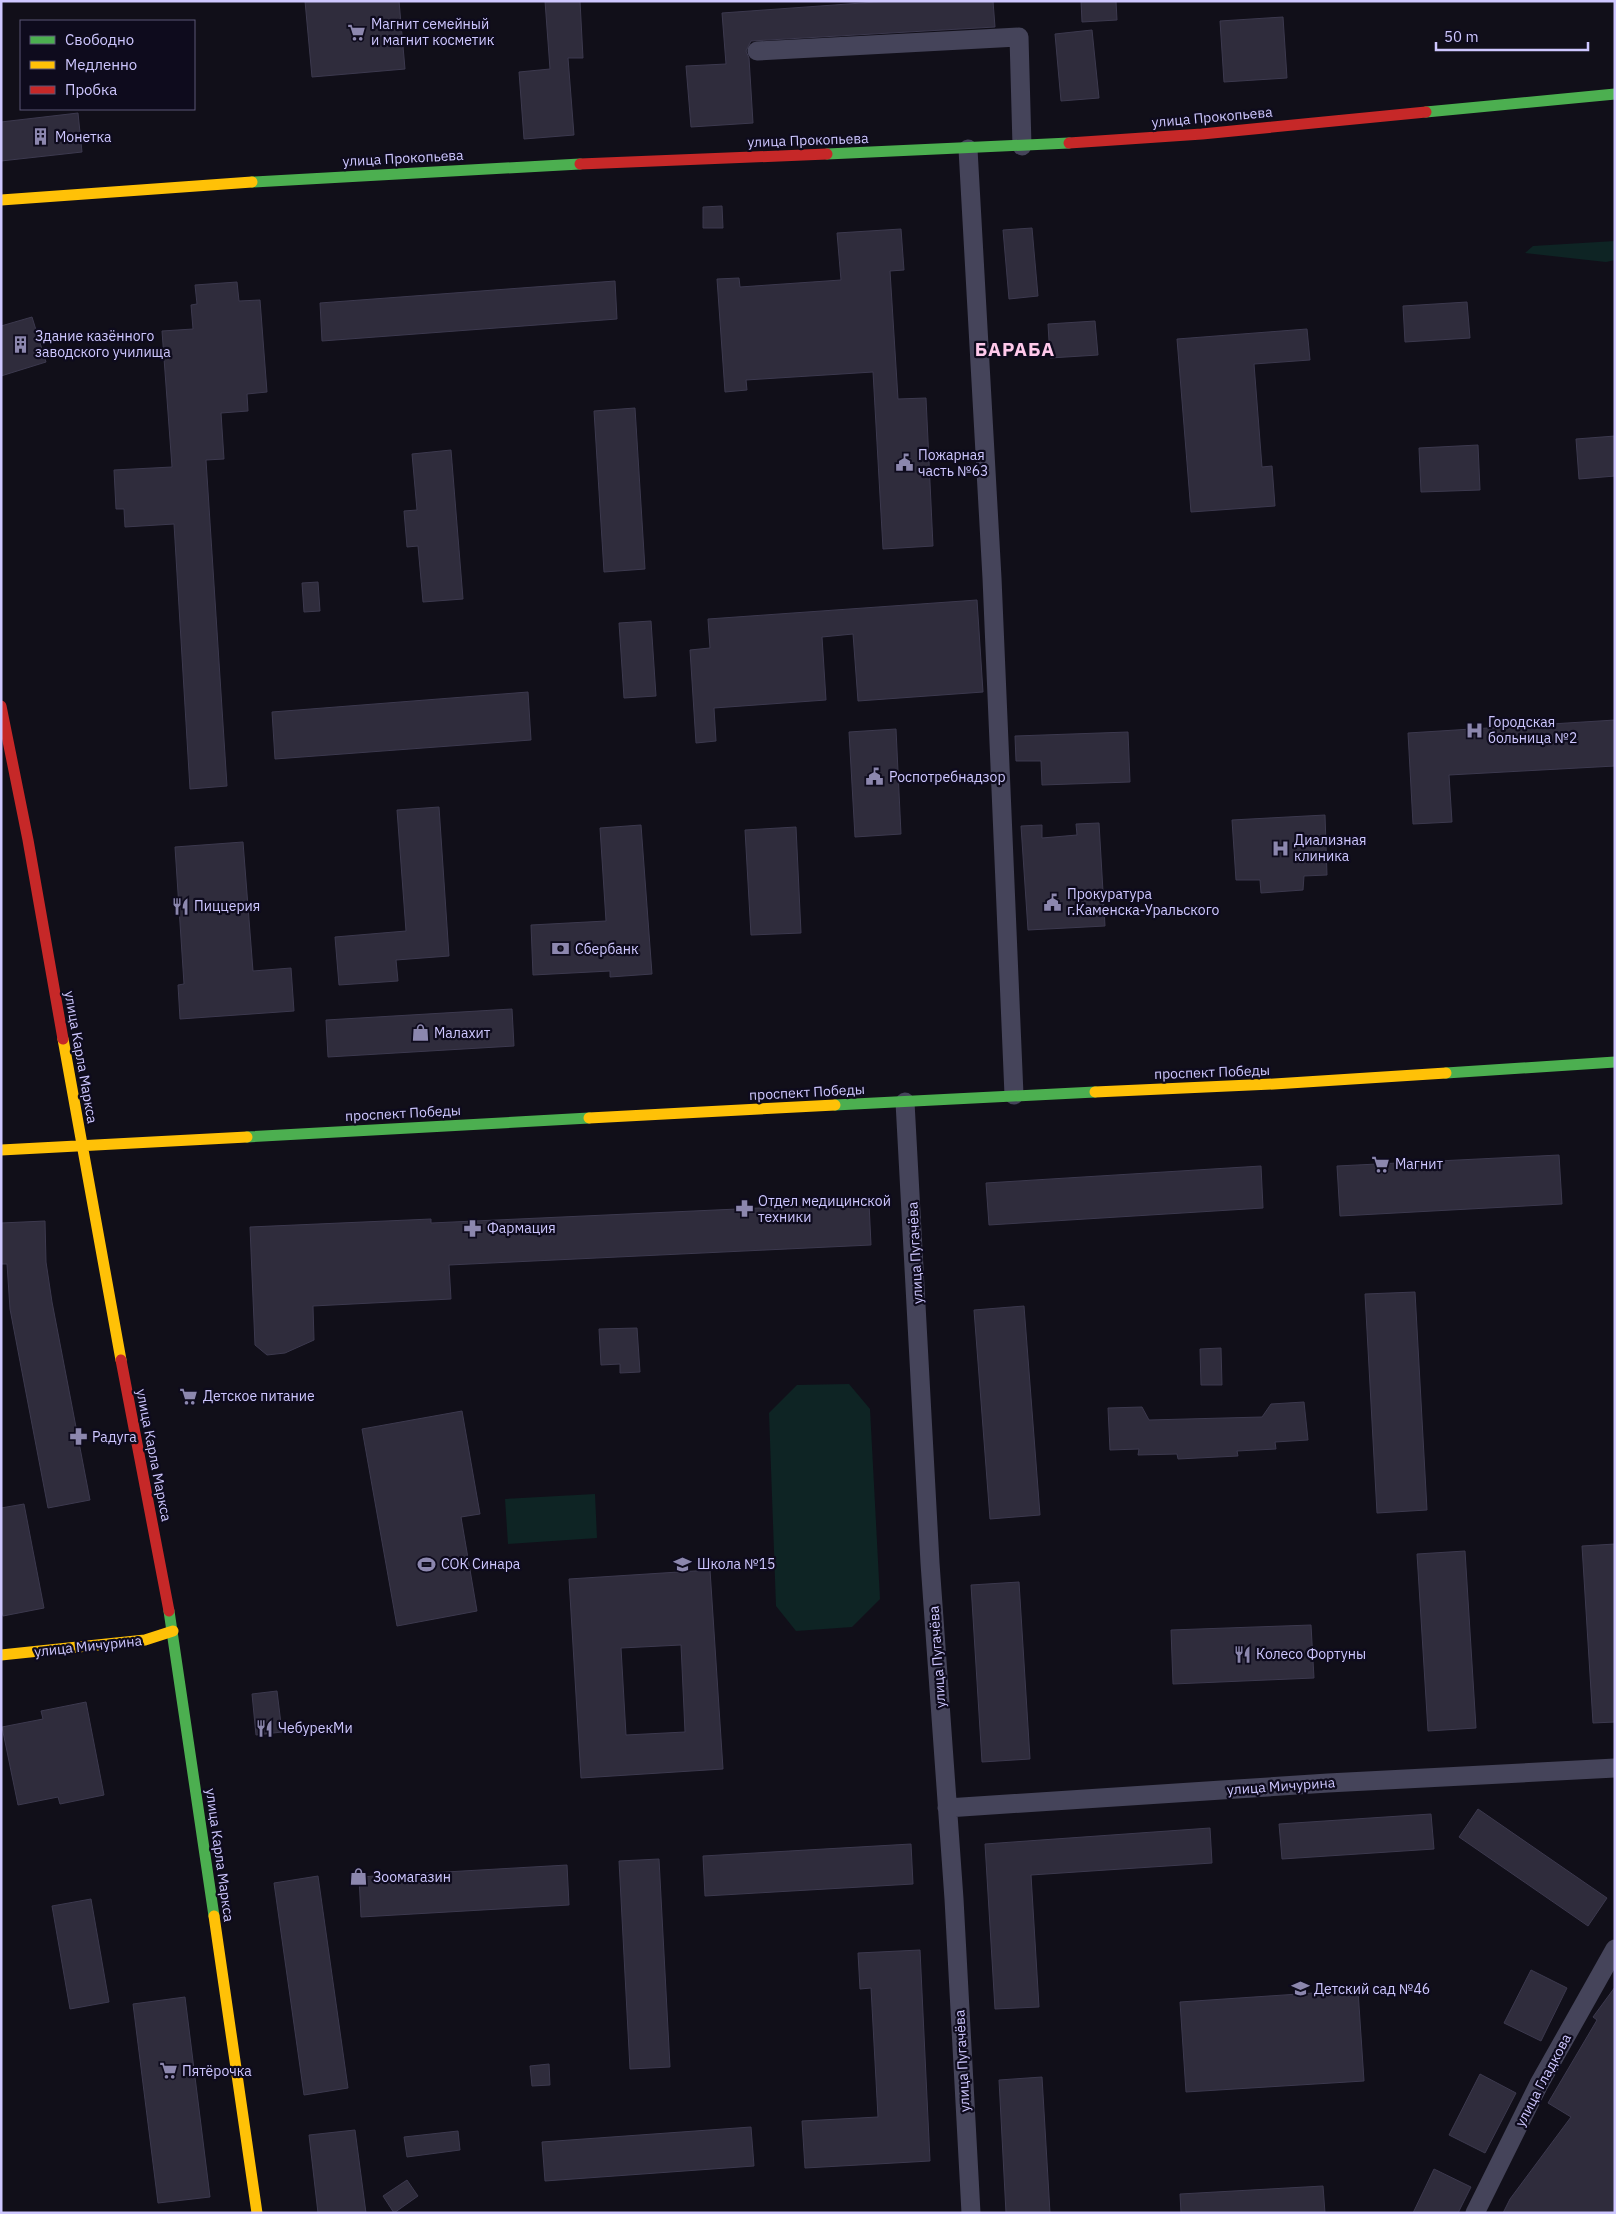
<svg xmlns="http://www.w3.org/2000/svg" width="1616" height="2214" font-family="'IBM Plex Sans',sans-serif">
<rect width="100%" height="100%" fill="#110f19"/>
<!-- green -->
<path fill="#0e2424" d="M1615,241V260L1606,262L1525,253L1533,246Z
M849,1384L870,1409L880,1599L852,1627L796,1631L776,1606L769,1413L797,1385Z
M595,1494L597,1538L508,1544L505,1499Z"/>
<!-- building -->
<path fill="#2f2c3c" stroke="#3c394e" fill-rule="evenodd" d="M305,1H399L405,69L312,77Z
M545,1H580L583,58H568L574,135L524,139L519,72L550,69Z
M890,1H993L995,27L751,41L746,51L749,58L753,123L691,127L686,66L726,64L722,13Z
M1081,1H1116L1117,20L1082,22Z
M1283,17L1287,78L1224,82L1220,21Z
M1092,30L1099,98L1061,101L1055,34Z
M78,113L82,152L1,161V122Z
M722,206L723,228H703V207Z
M1032,228L1038,296L1009,299L1003,230Z
M901,229L904,270L890,271L898,399L926,398L933,546L883,549L873,372L746,380L747,390L725,392L717,279L739,278L740,287L841,280L837,233Z
M615,281L617,319L322,341L320,303Z
M237,282L239,301L260,300L267,392L247,394L248,411L221,413L224,459L206,460L227,786L190,789L174,524L125,527L124,509H116L114,470L172,467L162,331L193,329L191,305L197,304L195,285Z
M1467,302L1470,338L1405,342L1403,306Z
M32,317L46,362L1,376V326Z
M1095,321L1098,355L1050,358L1048,324Z
M1307,329L1310,360L1254,364L1262,467L1272,466L1275,506L1191,512L1177,339Z
M635,408L645,569L604,572L594,411Z
M1615,436V476L1579,479L1576,439Z
M1478,445L1480,490L1421,492L1419,448Z
M451,450L463,599L423,602L418,546L407,547L404,511L417,510L412,454Z
M318,582L320,611L304,612L302,583Z
M977,600L983,692L858,701L853,634L822,637L826,700L714,708L716,741L696,743L690,650L710,648L708,619Z
M651,621L656,696L624,698L619,623Z
M528,692L531,740L275,759L272,712Z
M1615,720V766L1449,775L1452,822L1413,824L1408,733Z
M896,729L901,834L855,837L849,732Z
M1128,732L1130,782L1042,785L1041,761H1016L1015,736Z
M439,807L449,956L396,960L398,981L339,985L335,937L406,931L397,810Z
M1325,815L1327,875L1304,876L1303,890L1261,893L1260,880H1236L1232,820Z
M1099,823L1105,926L1028,930L1021,826L1042,825V838L1077,835L1076,824Z
M641,825L652,974L610,977V971L533,975L531,925L606,921L600,828Z
M796,827L801,933L751,935L745,830Z
M243,842L253,971L291,968L294,1011L180,1019L178,985L184,984L175,847Z
M512,1009L514,1046L328,1057L326,1020Z
M1559,1155L1562,1204L1340,1216L1337,1166Z
M1261,1166L1263,1208L989,1225L986,1183Z
M869,1203L871,1245L449,1265L451,1299L313,1306L314,1340L285,1353L267,1355L255,1345L250,1227L431,1219V1223Z
M45,1221L46,1262L52,1302L90,1500L48,1508L10,1309L7,1264H1V1223Z
M1415,1292L1427,1510L1377,1513L1365,1294Z
M1024,1306L1040,1515L990,1519L974,1310Z
M637,1328L640,1372L620,1373V1364L601,1365L599,1329Z
M1221,1348L1222,1385H1201L1200,1349Z
M1304,1402L1308,1440L1275,1442L1276,1449L1237,1451L1238,1456L1178,1459L1177,1454L1138,1455L1139,1449L1110,1450L1108,1408L1142,1407L1149,1420L1262,1417L1271,1404Z
M462,1411L480,1514L461,1517L477,1611L397,1626L362,1429Z
M24,1504L44,1608L3,1616L1,1607V1508Z
M1615,1544V1722L1593,1723L1582,1546Z
M1465,1551L1476,1728L1428,1731L1417,1554Z
M710,1570L723,1769L581,1778L569,1579ZM681,1645L685,1732L626,1735L621,1648Z
M1019,1582L1030,1759L982,1762L971,1585Z
M1311,1625L1314,1678L1173,1684L1171,1630Z
M277,1691L282,1732L256,1735L252,1694Z
M86,1702L104,1795L60,1804L58,1797L18,1805L2,1727L43,1719L41,1711Z
M1478,1809L1607,1898L1588,1926L1459,1837Z
M1431,1814L1434,1849L1282,1859L1279,1824Z
M1210,1828L1212,1863L1031,1875L1039,2007L995,2009L985,1844Z
M911,1844L913,1884L705,1896L703,1856Z
M659,1859L670,2067L630,2069L619,1861Z
M567,1865L569,1905L361,1917L359,1877Z
M318,1876L348,2088L304,2095L274,1883Z
M91,1899L109,2002L70,2009L52,1906Z
M920,1950L930,2161L805,2168L802,2121L878,2117L871,1988L860,1989L858,1953Z
M1531,1970L1567,1988L1541,2041L1504,2023Z
M1615,1987V2213H1503L1510,2199L1571,2117L1548,2103L1597,2020L1593,2017Z
M1358,1990L1364,2081L1186,2092L1180,2002Z
M185,1997L210,2197L158,2203L133,2004Z
M549,2064L550,2085L532,2086L530,2066Z
M1480,2074L1516,2093L1485,2153L1449,2135Z
M1042,2077L1050,2213H1006L999,2080Z
M751,2127L754,2166L545,2181L542,2142Z
M355,2130L366,2213H318L309,2135Z
M458,2131L460,2150L407,2157L404,2137Z
M1434,2169L1471,2187L1458,2213H1413Z
M407,2180L418,2196L394,2213L383,2196Z
M1323,2186L1325,2213H1181L1180,2194Z"/>
<g fill="none" stroke-linecap="round" stroke-linejoin="round">
<!-- street -->
<path stroke="#45445a" stroke-width="19" d="M757,51L1019,37L1022,146
M968,149L992,578L1014,1095
M905,1102L930,1563L954,1899L971,2213
M947,1808L1328,1783L1615,1768
M1475,2213L1539,2084L1615,1949"/>
<!-- fast -->
<path stroke="#4caf50" stroke-width="11" d="M1426,112L1615,94
M827,154L1069,143
M252,182L580,164
M1446,1073L1615,1062
M835,1105L1095,1092
M247,1137L589,1118
M169,1611L214,1916"/>
<!-- slow -->
<path stroke="#ffc107" stroke-width="11" d="M1,200L252,182
M63,1039L121,1360
M1095,1092L1274,1084L1446,1073
M589,1118L835,1105
M1,1150L247,1137
M1,1655L145,1640L173,1631
M214,1916L257,2213"/>
<!-- jam -->
<path stroke="#c62828" stroke-width="11" d="M1069,143L1202,134L1426,112
M580,164L827,154
M1,706L28,840L63,1039
M121,1360L169,1611"/>
</g>
<!-- icons -->
<defs>
<symbol id="supermarket-bare" viewBox="-9 -9 18 18"><path d="M-6-5.5h2.5l.6 2H6L4.5 2H-2.5L-4.4-4H-6ZM-1.5 3.2a1.3 1.3 0 1 0 .1 0ZM3 3.2a1.3 1.3 0 1 0 .1 0Z" fill="#8c87ae" stroke="#0e0b1d" stroke-width="2.5" paint-order="stroke"/></symbol>
<symbol id="building-bare" viewBox="-9 -9 18 18"><path d="M-4-6H4V6H1V3H-1V6H-4ZM-2.5-4.3h1.7v1.8h-1.7ZM.8-4.3h1.7v1.8H.8ZM-2.5-1h1.7V.8h-1.7ZM.8-1h1.7V.8H.8Z" fill="#8c87ae" stroke="#0e0b1d" stroke-width="2.5" paint-order="stroke"/></symbol>
<symbol id="civic-bare" viewBox="-9 -9 18 18"><path d="M-.6-6.5H3V-4.5H.6V-3L4-1V1h2V6H-6V1h2V-1L-.6-3ZM-1.2 2.5V6h2.4V2.5Z" fill="#8c87ae" stroke="#0e0b1d" stroke-width="2.5" paint-order="stroke"/></symbol>
<symbol id="hospital-bare" viewBox="-9 -9 18 18"><path d="M-5-5h3v3.5h4V-5h3V5h-3V1.5h-4V5h-3Z" fill="#8c87ae" stroke="#0e0b1d" stroke-width="2.5" paint-order="stroke"/></symbol>
<symbol id="restaurant-bare" viewBox="-9 -9 18 18"><path d="M-5-6h1v4h1v-4h1v4h1v-4h1v5L-1.5 .5V6h-2V.5L-5-1ZM5-6V6H3V1.5H1.5Q1.5-4 5-6Z" fill="#8c87ae" stroke="#0e0b1d" stroke-width="2.5" paint-order="stroke"/></symbol>
<symbol id="bank-bare" viewBox="-9 -9 18 18"><path d="M-6-4H6V4H-6ZM0-2.3a2.3 2.3 0 1 0 0 4.6a2.3 2.3 0 1 0 0-4.6Z" fill="#8c87ae" stroke="#0e0b1d" stroke-width="2.5" paint-order="stroke"/></symbol>
<symbol id="shop-bare" viewBox="-9 -9 18 18"><path d="M-5-2.5h2.3a2.7 3.5 0 0 1 5.4 0H5L5.5 6h-11ZM-1.5-2.5h3a1.5 2.3 0 0 0-3 0Z" fill="#8c87ae" stroke="#0e0b1d" stroke-width="2.5" paint-order="stroke"/></symbol>
<symbol id="pharmacy-bare" viewBox="-9 -9 18 18"><path d="M-2-6h4v4h4v4h-4v4h-4v-4h-4v-4h4Z" fill="#8c87ae" stroke="#0e0b1d" stroke-width="2.5" paint-order="stroke"/></symbol>
<symbol id="stadium-bare" viewBox="-9 -9 18 18"><path d="M0-5a6.5 5 0 1 0 0 10a6.5 5 0 1 0 0-10ZM-3.5-1.8h7v3.6h-7Z" fill="#8c87ae" stroke="#0e0b1d" stroke-width="2.5" paint-order="stroke"/></symbol>
<symbol id="school-bare" viewBox="-9 -9 18 18"><path d="M0-5L7-2L0 1L-7-2ZM-4 1L0 2.5L4 1V4Q0 6-4 4Z" fill="#8c87ae" stroke="#0e0b1d" stroke-width="2.5" paint-order="stroke"/></symbol>
</defs>
<g fill-rule="evenodd">
<use href="#supermarket-bare" x="344" y="20" width="25" height="25"/>
<use href="#building-bare" x="28" y="124" width="25" height="25"/>
<use href="#building-bare" x="8" y="332" width="25" height="25"/>
<use href="#civic-bare" x="892" y="450" width="25" height="25"/>
<use href="#hospital-bare" x="1462" y="718" width="25" height="25"/>
<use href="#civic-bare" x="862" y="764" width="25" height="25"/>
<use href="#hospital-bare" x="1268" y="836" width="25" height="25"/>
<use href="#civic-bare" x="1040" y="890" width="25" height="25"/>
<use href="#restaurant-bare" x="168" y="894" width="25" height="25"/>
<use href="#bank-bare" x="548" y="936" width="25" height="25"/>
<use href="#shop-bare" x="408" y="1020" width="25" height="25"/>
<use href="#supermarket-bare" x="1368" y="1152" width="25" height="25"/>
<use href="#pharmacy-bare" x="732" y="1196" width="25" height="25"/>
<use href="#pharmacy-bare" x="460" y="1216" width="25" height="25"/>
<use href="#supermarket-bare" x="176" y="1384" width="25" height="25"/>
<use href="#pharmacy-bare" x="66" y="1424" width="25" height="25"/>
<use href="#stadium-bare" x="414" y="1552" width="25" height="25"/>
<use href="#school-bare" x="670" y="1552" width="25" height="25"/>
<use href="#restaurant-bare" x="1230" y="1642" width="25" height="25"/>
<use href="#restaurant-bare" x="252" y="1716" width="25" height="25"/>
<use href="#shop-bare" x="346" y="1864" width="25" height="25"/>
<use href="#school-bare" x="1288" y="1976" width="25" height="25"/>
<use href="#supermarket-bare" x="156" y="2058" width="25" height="25"/>
</g>
<g text-anchor="middle" stroke-width="4.5" stroke-linejoin="round" paint-order="stroke">
<!-- poi labels -->
<g font-size="14" fill="#cec7ff" stroke="#0e0b1d" text-anchor="start">
<text x="371" y="29">Магнит семейный<tspan x="371" dy="16">и магнит косметик</tspan></text>
<text x="55" y="142">Монетка</text>
<text x="35" y="341">Здание казённого<tspan x="35" dy="16">заводского училища</tspan></text>
<text x="918" y="460">Пожарная<tspan x="918" dy="16">часть №63</tspan></text>
<text x="1488" y="727">Городская<tspan x="1488" dy="16">больница №2</tspan></text>
<text x="889" y="782">Роспотребнадзор</text>
<text x="1294" y="845">Диализная<tspan x="1294" dy="16">клиника</tspan></text>
<text x="1067" y="899">Прокуратура<tspan x="1067" dy="16">г.Каменска-Уральского</tspan></text>
<text x="194" y="911">Пиццерия</text>
<text x="575" y="954">Сбербанк</text>
<text x="434" y="1038">Малахит</text>
<text x="1395" y="1169">Магнит</text>
<text x="758" y="1206">Отдел медицинской<tspan x="758" dy="16">техники</tspan></text>
<text x="487" y="1233">Фармация</text>
<text x="203" y="1401">Детское питание</text>
<text x="92" y="1442">Радуга</text>
<text x="441" y="1569">СОК Синара</text>
<text x="697" y="1569">Школа №15</text>
<text x="1256" y="1659">Колесо Фортуны</text>
<text x="278" y="1733">ЧебурекМи</text>
<text x="373" y="1882">Зоомагазин</text>
<text x="1314" y="1994">Детский сад №46</text>
<text x="182" y="2076">Пятёрочка</text>
</g>
<!-- street labels -->
<g font-size="14" fill="#cec7ff" stroke="#0e0b1d">
<text transform="translate(1212 117) rotate(-5)" y="5">улица Прокопьева</text>
<text transform="translate(808 140) rotate(-2)" y="5">улица Прокопьева</text>
<text transform="translate(403 158) rotate(-3)" y="5">улица Прокопьева</text>
<text transform="translate(81 1057) rotate(80)" y="5">улица Карла Маркса</text>
<text transform="translate(1212 1072) rotate(-2)" y="5">проспект Победы</text>
<text transform="translate(807 1092) rotate(-3)" y="5">проспект Победы</text>
<text transform="translate(403 1113) rotate(-3)" y="5">проспект Победы</text>
<text transform="translate(915 1253) rotate(-93)" y="5">улица Пугачёва</text>
<text transform="translate(154 1455) rotate(79)" y="5">улица Карла Маркса</text>
<text transform="translate(88 1646) rotate(-6)" y="5">улица Мичурина</text>
<text transform="translate(937 1657) rotate(-94)" y="5">улица Пугачёва</text>
<text transform="translate(1281 1786) rotate(-4)" y="5">улица Мичурина</text>
<text transform="translate(220 1855) rotate(82)" y="5">улица Карла Маркса</text>
<text transform="translate(962 2061) rotate(-93)" y="5">улица Пугачёва</text>
<text transform="translate(1543 2080) rotate(-62)" y="5">улица Гладкова</text>
</g>
<!-- district labels -->
<g font-size="19" font-weight="bold" letter-spacing="1" fill="#ffc9eb" stroke="#0e0b1d">
<text x="1015" y="356">БАРАБА</text>
</g>
</g>
<!-- border -->
<rect width="1616" height="2214" fill="none" stroke="#cec7ff" stroke-width="5"/>
<!-- legend -->
<rect x="20" y="20" width="175" height="90" fill="#0e0b1d" stroke="#5b5677"/>
<rect x="30" y="36" width="25" height="8" fill="#4caf50" stroke="#5b5677"/>
<text x="65" y="45" font-size="15" fill="#cec7ff">Свободно</text>
<rect x="30" y="61" width="25" height="8" fill="#ffc107" stroke="#5b5677"/>
<text x="65" y="70" font-size="15" fill="#cec7ff">Медленно</text>
<rect x="30" y="86" width="25" height="8" fill="#c62828" stroke="#5b5677"/>
<text x="65" y="95" font-size="15" fill="#cec7ff">Пробка</text>
<!-- scale -->
<path d="M1436 42v8h152v-8" fill="none" stroke="#cec7ff" stroke-width="2.5"/>
<text x="1444" y="42" font-size="15" fill="#cec7ff" stroke="#0e0b1d" stroke-width="4" paint-order="stroke">50 m</text>
</svg>
